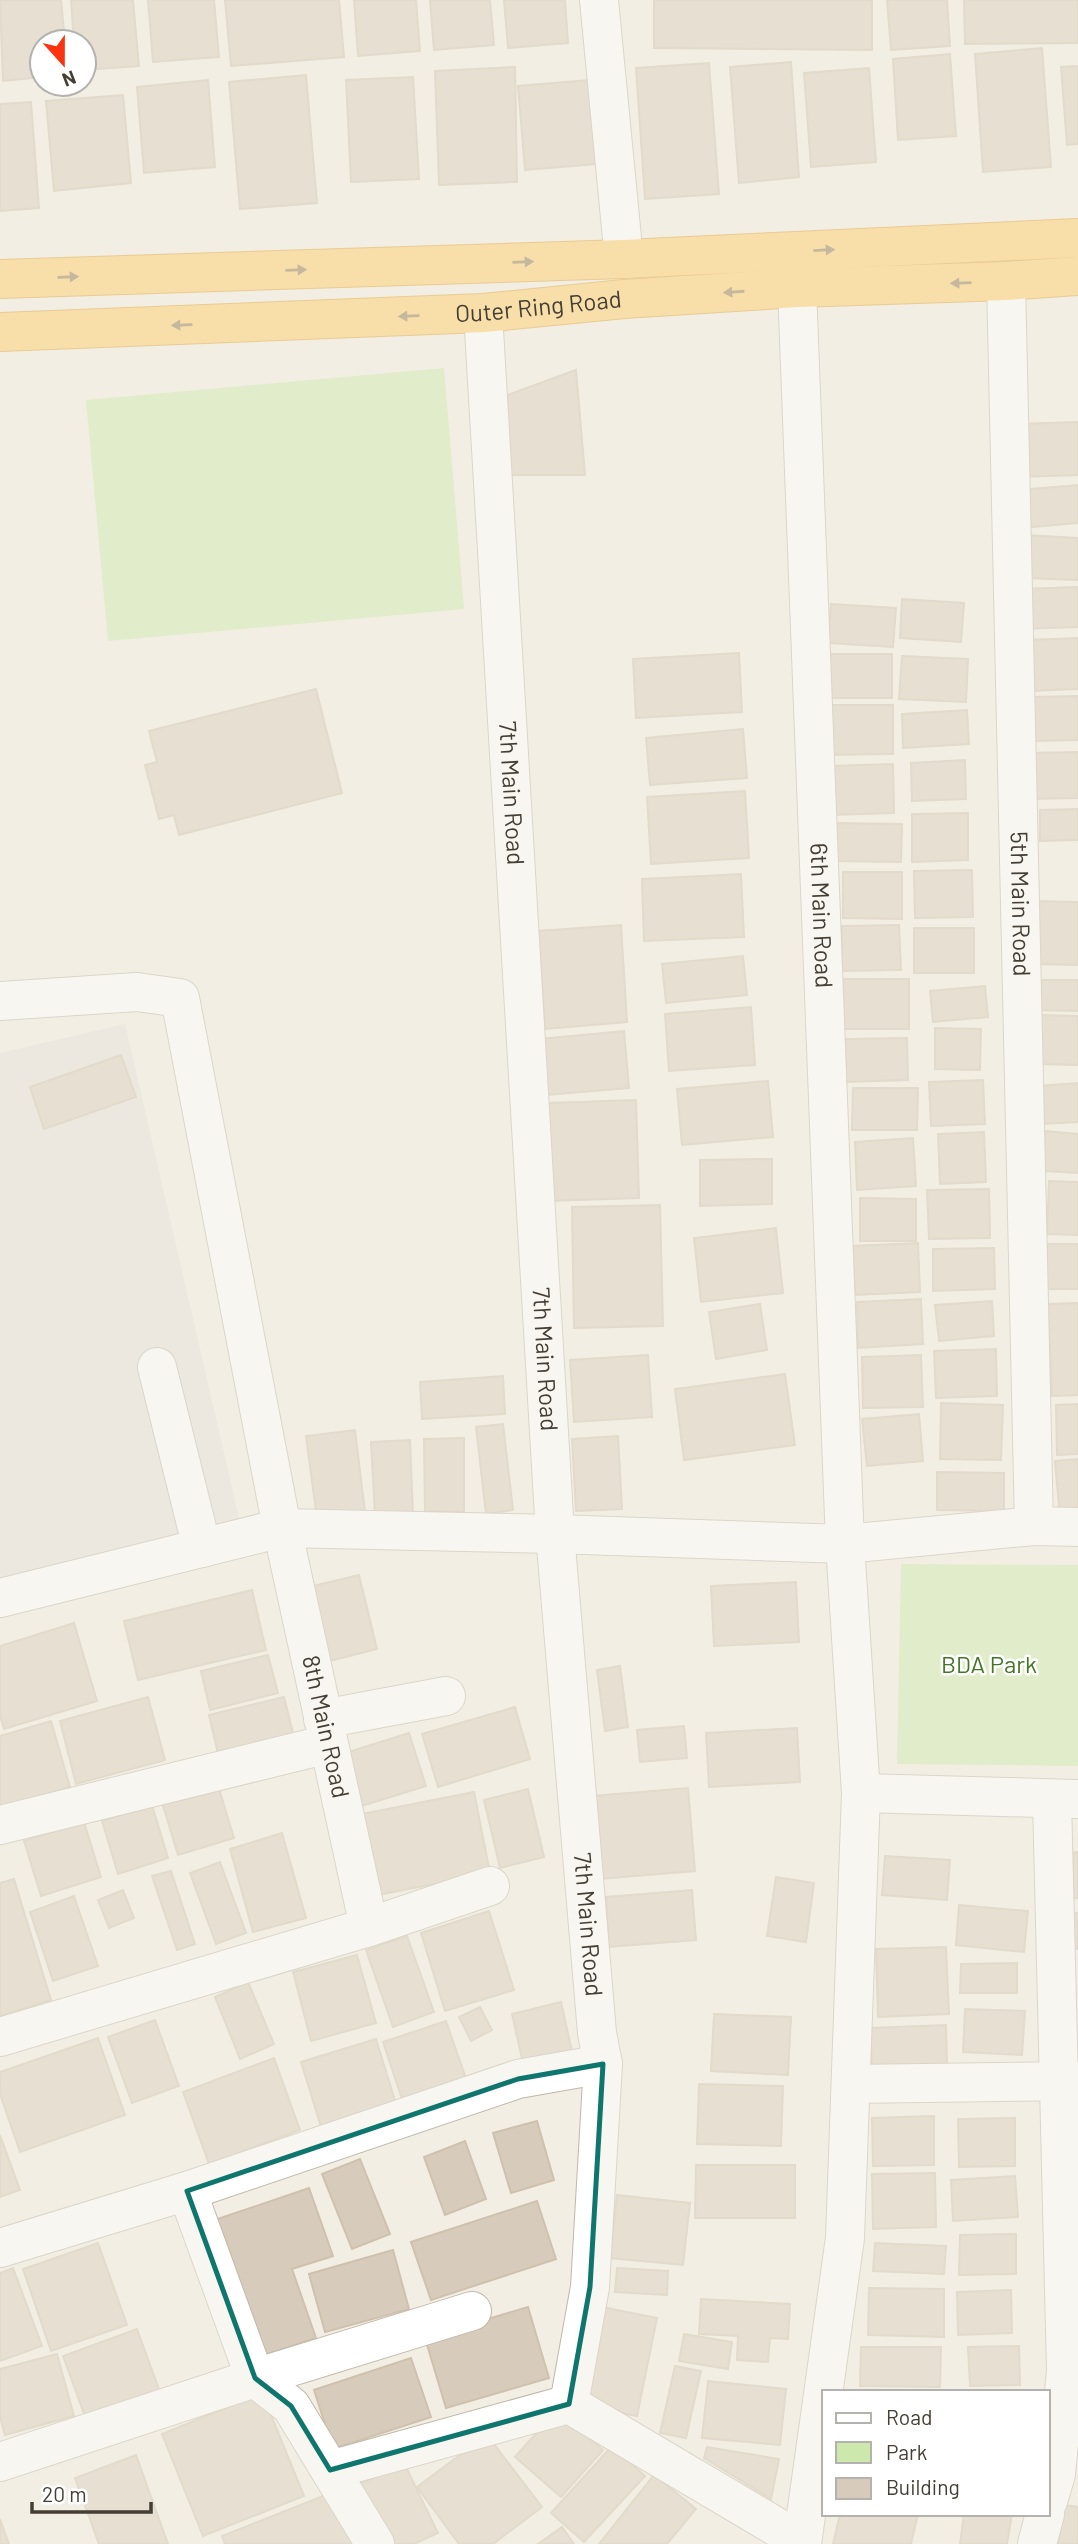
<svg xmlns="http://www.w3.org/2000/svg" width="1078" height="2544" font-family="Barlow,sans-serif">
<rect width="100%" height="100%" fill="#f2eee4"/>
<!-- industrial -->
<path fill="#e4dfd9" d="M125,1024L240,1522L0,1578V1053Z"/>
<!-- green -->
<path fill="#cde8ac" d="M444,368L464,609L108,641L86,400Z
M901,1564L1078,1565V1766L897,1764Z"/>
<!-- building -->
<path fill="#d7ccbc" stroke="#cfc1ac" stroke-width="2" d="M0,0H61L65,42H42V77L3,81Z
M71,0H133L139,66L84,70V42H74Z
M148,0H214L219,57L153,62Z
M225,0H339L344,57L231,66Z
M354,0H416L420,51L358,56Z
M430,0H490L494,45L434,50Z
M504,0H565L568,43L508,48Z
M654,0H872V50L654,48Z
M887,0H947L950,46L891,50Z
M964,0H1078V43L965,44Z
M1042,48L1051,167L983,172L975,54Z
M950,54L956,136L898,140L893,59Z
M791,62L799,177L739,183L730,67Z
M709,63L719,194L645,199L636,68Z
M1078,66V144L1067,145L1061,67Z
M515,67L517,182L439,185L435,71Z
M869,68L876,162L811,167L804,73Z
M306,75L317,203L240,209L229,82Z
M413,77L419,179L351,182L346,80Z
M208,80L215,167L144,173L137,87Z
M589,80L596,164L525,170L518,86Z
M123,95L131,183L54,191L46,101Z
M31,102L39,208L0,211V104Z
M576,370L585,475H499V398Z
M1078,422V475L1020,477L1018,424Z
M1078,485V523L1023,528L1020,490Z
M1025,535L1078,538V580L1023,578Z
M1078,587V627L1021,629L1020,589Z
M902,599L964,603L961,642L900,638Z
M831,604L896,608L893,647L828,643Z
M1078,638V689L1030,691L1028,640Z
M739,653L742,712L636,718L633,659Z
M826,654H892V698H827Z
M902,656L968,659L966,702L899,699Z
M316,689L342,793L179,835L174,815L159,819L145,765L157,762L149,731Z
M1078,696V740L1032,741L1031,697Z
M827,705H893V754L828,755Z
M967,710L969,744L903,748L902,714Z
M743,729L747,778L650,785L646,738Z
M1078,752V798L1028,799L1027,753Z
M965,760L966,799L912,801L911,763Z
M893,764L894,813L831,815L830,766Z
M745,791L749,858L651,864L647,797Z
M1078,809V840L1040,841V810Z
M968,813V860L912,862V814Z
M833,823L902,824L901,862L832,861Z
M972,870L973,917L915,918L914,871Z
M843,872H902V919L843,918Z
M741,874L744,937L644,941L642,879Z
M1034,901L1078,902V965L1032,964Z
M621,925L627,1022L545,1029L538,931Z
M899,925L901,970L842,971V926Z
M914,928H974V973H914Z
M743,956L747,995L666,1003L662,964Z
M840,979H909V1029H840Z
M1031,980H1078V1011L1031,1010Z
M985,986L988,1017L933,1022L930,991Z
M751,1007L755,1065L669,1071L665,1014Z
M1041,1015L1078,1016V1065L1039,1064Z
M935,1028L981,1029L980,1070L935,1069Z
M624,1031L629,1088L534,1096L529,1040Z
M907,1038L908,1080L846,1082L845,1039Z
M121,1055L136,1097L44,1129L30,1087Z
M983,1080L985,1124L931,1126L929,1082Z
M768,1081L773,1137L682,1145L677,1089Z
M1078,1083V1122L1041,1124L1038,1086Z
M853,1088H918L917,1130H852Z
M636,1100L639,1198L549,1201L547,1103Z
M1045,1131L1078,1134V1173L1043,1171Z
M984,1132L986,1182L940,1184L938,1134Z
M913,1138L916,1186L857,1190L855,1142Z
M772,1159V1204L700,1206V1160Z
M1049,1181L1078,1182V1235L1047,1234Z
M989,1189L990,1238L929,1239L927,1190Z
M860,1198L916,1199V1241H860Z
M660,1205L663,1326L574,1328L572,1207Z
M776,1228L783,1293L701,1302L694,1238Z
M918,1243L920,1292L855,1295L852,1246Z
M1047,1244H1078V1289H1047Z
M994,1248L995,1289L933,1291V1249Z
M921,1299L923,1344L858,1348L857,1302Z
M992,1301L994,1336L939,1341L935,1305Z
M1078,1303V1395L1052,1396L1048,1304Z
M760,1304L767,1350L716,1359L709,1312Z
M996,1349L997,1396L936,1398L934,1351Z
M648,1355L652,1417L574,1422L570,1360Z
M921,1355L923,1407L863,1408L862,1357Z
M785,1374L795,1445L684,1460L675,1389Z
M503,1376L505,1414L422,1419L420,1382Z
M941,1403L1003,1405L1001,1460L940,1459Z
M1078,1404V1454L1057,1455L1056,1405Z
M919,1414L923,1461L867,1466L862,1419Z
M503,1424L513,1510L486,1514L476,1427Z
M355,1430L365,1512L317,1519L306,1436Z
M618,1436L622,1509L576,1511L572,1439Z
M464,1438V1512L425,1511L424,1439Z
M410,1440L413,1514L375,1516L371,1442Z
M1078,1459V1516L1060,1518L1055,1461Z
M937,1472L1004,1473V1511L937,1510Z
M359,1575L377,1649L326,1662L309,1587Z
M796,1582L799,1642L714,1646L711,1586Z
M252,1590L266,1650L138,1680L124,1621Z
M74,1623L97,1701L4,1729L0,1715V1646Z
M268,1655L278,1693L210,1710L201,1671Z
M620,1666L628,1727L605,1731L597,1670Z
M148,1697L165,1760L76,1784L60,1721Z
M284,1697L296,1745L220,1762L209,1715Z
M515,1707L530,1759L438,1787L422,1734Z
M51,1721L70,1787L0,1808V1736Z
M684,1726L687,1758L640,1762L637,1730Z
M797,1728L800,1782L709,1787L706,1733Z
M409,1733L426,1786L352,1809L336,1756Z
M217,1782L234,1838L178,1855L161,1799Z
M688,1788L695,1871L600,1879L593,1796Z
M528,1789L544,1857L500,1868L484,1800Z
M474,1792L490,1873L373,1896L357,1815Z
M152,1805L168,1858L118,1874L102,1821Z
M84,1822L101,1877L41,1896L24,1841Z
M282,1833L306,1918L253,1932L230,1849Z
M1078,1852V1898H1068L1067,1853Z
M885,1856L950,1860L947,1900L882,1895Z
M220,1862L246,1933L216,1944L190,1873Z
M171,1871L195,1944L177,1950L152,1876Z
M776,1877L814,1883L806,1942L767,1936Z
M14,1879L51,2000L0,2016V1883Z
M123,1890L134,1918L109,1928L98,1900Z
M692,1890L696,1940L609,1947L606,1897Z
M74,1896L98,1966L53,1981L30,1912Z
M959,1905L1028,1911L1024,1952L956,1945Z
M489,1911L514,1990L445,2011L421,1933Z
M1065,1913H1078V1949H1067Z
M407,1936L434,2012L393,2027L366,1950Z
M946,1947L949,2014L878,2017L876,1949Z
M357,1955L376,2023L311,2041L293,1972Z
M1017,1963V1993H960L961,1964Z
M248,1982L274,2044L240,2059L215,1997Z
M561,2002L572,2051L523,2063L512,2014Z
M480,2007L492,2030L471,2041L459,2017Z
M965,2009L1025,2011L1022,2055L963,2052Z
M714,2014L791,2017L788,2075L711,2071Z
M155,2020L179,2086L132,2103L108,2037Z
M446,2021L470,2090L406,2111L383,2042Z
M946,2025L947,2065L872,2068L870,2028Z
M98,2038L125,2115L20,2152L0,2094V2072Z
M376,2039L397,2107L322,2130L301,2062Z
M274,2058L300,2130L209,2164L183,2092Z
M699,2084L783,2086L781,2146L697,2144Z
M934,2116V2165L873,2166L872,2118Z
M1015,2118V2166L959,2167L958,2119Z
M537,2121L554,2180L511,2193L493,2133Z
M0,2135L20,2190L0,2197Z
M465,2141L486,2199L445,2215L424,2157Z
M360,2159L390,2234L352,2249L322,2174Z
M696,2165H795V2218H695Z
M935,2173L936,2227L873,2229L872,2174Z
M1015,2176L1018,2217L953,2221L951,2180Z
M309,2188L333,2256L292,2269L316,2338L255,2358L209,2222Z
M617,2195L690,2203L683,2265L610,2258Z
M537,2201L556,2259L431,2300L411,2242Z
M1016,2234V2274L959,2275L960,2235Z
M98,2243L127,2325L51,2351L23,2269Z
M875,2243L946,2246L944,2274L873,2271Z
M393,2250L409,2309L325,2332L309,2274Z
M13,2268L42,2346L0,2361V2273Z
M617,2268L668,2271L667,2295L615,2292Z
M869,2288L944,2289V2337L868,2335Z
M1011,2290L1012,2333L958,2335L957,2292Z
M701,2299L790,2304L788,2339L770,2338L768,2362L737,2360L738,2336L699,2334Z
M528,2307L549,2378L446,2408L425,2338Z
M602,2307L657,2318L637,2416L582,2406Z
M137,2329L161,2395L87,2422L63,2356Z
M684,2334L732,2342L728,2369L679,2361Z
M1019,2346L1020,2385L970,2386L968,2347Z
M861,2347H941L940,2387L860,2386Z
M57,2354L74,2416L5,2435L0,2417V2369Z
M411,2358L431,2417L333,2449L314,2390Z
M675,2366L701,2371L686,2438L660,2433Z
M708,2381L786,2389L780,2445L702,2438Z
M262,2393L304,2496L203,2536L162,2434Z
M557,2410L603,2450L561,2497L515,2457Z
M487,2435L542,2507L493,2544H459L417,2487Z
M612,2446L645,2476L584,2542L551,2513Z
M707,2447L779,2459L771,2499L704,2458Z
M136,2455L168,2544H99L75,2478Z
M404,2463L438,2533L414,2544H378L351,2488Z
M654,2475L696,2509L667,2544H599Z
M333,2492L353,2544H225L222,2536Z
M1065,2505L1078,2507V2544H1058Z
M840,2514H918L911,2544H833Z
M964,2514H1012L1007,2544H960Z
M0,2519L9,2544H0Z
M562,2527L574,2544H538Z"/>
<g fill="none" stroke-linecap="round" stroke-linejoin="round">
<defs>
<g id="minor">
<path d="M599,0L624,259"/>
<path id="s1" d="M1006,281L1034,1526"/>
<path id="s2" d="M797,288L845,1544L861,1793L845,2238L802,2544"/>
<path id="s3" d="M483,313L555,1534L597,2033L603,2064L590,2287L569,2404"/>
<path id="s4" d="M0,1001L137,992L180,998L282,1528L369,1927"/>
<path d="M157,1367L202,1548"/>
<path d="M0,1598L282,1528L555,1534L845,1544L1034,1526L1078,1527"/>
<path d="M323,1719L446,1696"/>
<path d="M861,1793L1076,1799"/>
<path d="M0,1825L328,1744"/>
<path d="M0,2037L369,1927L490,1886"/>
<path d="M851,2084L1078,2081"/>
<path d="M187,2191L255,2378L291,2406L375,2544"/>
<path d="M0,2248L187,2191L518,2079L603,2064"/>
<path d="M0,2462L255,2378L472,2311"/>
<path d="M330,2470L569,2404L802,2542"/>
<path d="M1048,2501L1056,2474L1066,2371L1052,1800"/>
<path d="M1037,2544L1045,2514"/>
</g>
<g id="highway">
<path d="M0,279L624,259L1078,238"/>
<path id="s5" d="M0,332L483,313L624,299L797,288L1006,281L1078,276"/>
</g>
</defs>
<!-- minor casing -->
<use href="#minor" stroke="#c1b8a9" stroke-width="40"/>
<!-- highway casing -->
<use href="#highway" stroke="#df9f31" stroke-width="40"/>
<!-- minor -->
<use href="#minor" stroke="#fff" stroke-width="38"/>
<!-- highway -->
<use href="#highway" stroke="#ffca62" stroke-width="38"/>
</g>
<!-- one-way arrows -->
<defs><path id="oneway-solid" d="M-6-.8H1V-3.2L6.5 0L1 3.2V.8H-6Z" transform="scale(1.75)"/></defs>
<g fill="#8f7646">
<use href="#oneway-solid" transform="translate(824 250) rotate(-3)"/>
<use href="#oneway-solid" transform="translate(523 262) rotate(-2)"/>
<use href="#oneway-solid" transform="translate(296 270) rotate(-2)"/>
<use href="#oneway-solid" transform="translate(68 277) rotate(-2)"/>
<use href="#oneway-solid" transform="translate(961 283) rotate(178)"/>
<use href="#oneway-solid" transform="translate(734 292) rotate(176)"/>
<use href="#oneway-solid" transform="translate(409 316) rotate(178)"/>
<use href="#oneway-solid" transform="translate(182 325) rotate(178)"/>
</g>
<!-- marked area -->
<path d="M0 0H1078V2544H0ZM603,2064L590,2287L569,2404L330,2470L291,2406L255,2378L187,2191L518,2079Z" fill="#f2eee4" fill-opacity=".55" fill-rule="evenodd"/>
<path fill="none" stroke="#0f766e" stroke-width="5" stroke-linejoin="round" d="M603,2064L590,2287L569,2404L330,2470L291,2406L255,2378L187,2191L518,2079Z"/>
<g text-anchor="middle" stroke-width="5" stroke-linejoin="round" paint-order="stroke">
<!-- street labels -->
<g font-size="24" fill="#443e34" stroke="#fff">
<text dy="8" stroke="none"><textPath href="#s5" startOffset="539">Outer Ring Road</textPath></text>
<text dy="8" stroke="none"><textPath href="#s3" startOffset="481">7th Main Road</textPath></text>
<text dy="8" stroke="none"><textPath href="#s1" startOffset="623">5th Main Road</textPath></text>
<text dy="8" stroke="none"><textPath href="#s2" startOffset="628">6th Main Road</textPath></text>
<text dy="8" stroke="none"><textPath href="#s3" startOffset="1048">7th Main Road</textPath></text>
<text dy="8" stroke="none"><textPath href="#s4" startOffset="924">8th Main Road</textPath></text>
<text dy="8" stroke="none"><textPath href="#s3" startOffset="1615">7th Main Road</textPath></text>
</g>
<!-- park labels -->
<g font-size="24" fill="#457627" stroke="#fff">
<text x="989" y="1673">BDA Park</text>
</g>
</g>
<!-- legend -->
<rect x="822" y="2390" width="228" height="126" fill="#ffffff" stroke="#b4b2ae" stroke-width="2"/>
<rect x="836" y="2413" width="35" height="10" fill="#ffffff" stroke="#b4b2ae" stroke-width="2"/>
<text x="886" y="2425" font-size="21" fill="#443e34">Road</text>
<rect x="836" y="2442" width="35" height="21" fill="#cde8ac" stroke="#b4b2ae" stroke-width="2"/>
<text x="886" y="2460" font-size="21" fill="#443e34">Park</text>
<rect x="836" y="2478" width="35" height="21" fill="#d7ccbc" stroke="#b4b2ae" stroke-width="2"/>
<text x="886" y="2495" font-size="21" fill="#443e34">Building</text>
<!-- north arrow -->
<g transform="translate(63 63) rotate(159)"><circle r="33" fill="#ffffff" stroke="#b4b2ae" stroke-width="2"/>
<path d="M0-5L12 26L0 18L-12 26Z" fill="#fc3311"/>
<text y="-10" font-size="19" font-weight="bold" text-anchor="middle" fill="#443e34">N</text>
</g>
<!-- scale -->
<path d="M32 2502v10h119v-10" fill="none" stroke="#443e34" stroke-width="3.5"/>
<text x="42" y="2502" font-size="21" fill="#443e34" stroke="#ffffff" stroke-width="5" paint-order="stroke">20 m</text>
</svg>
